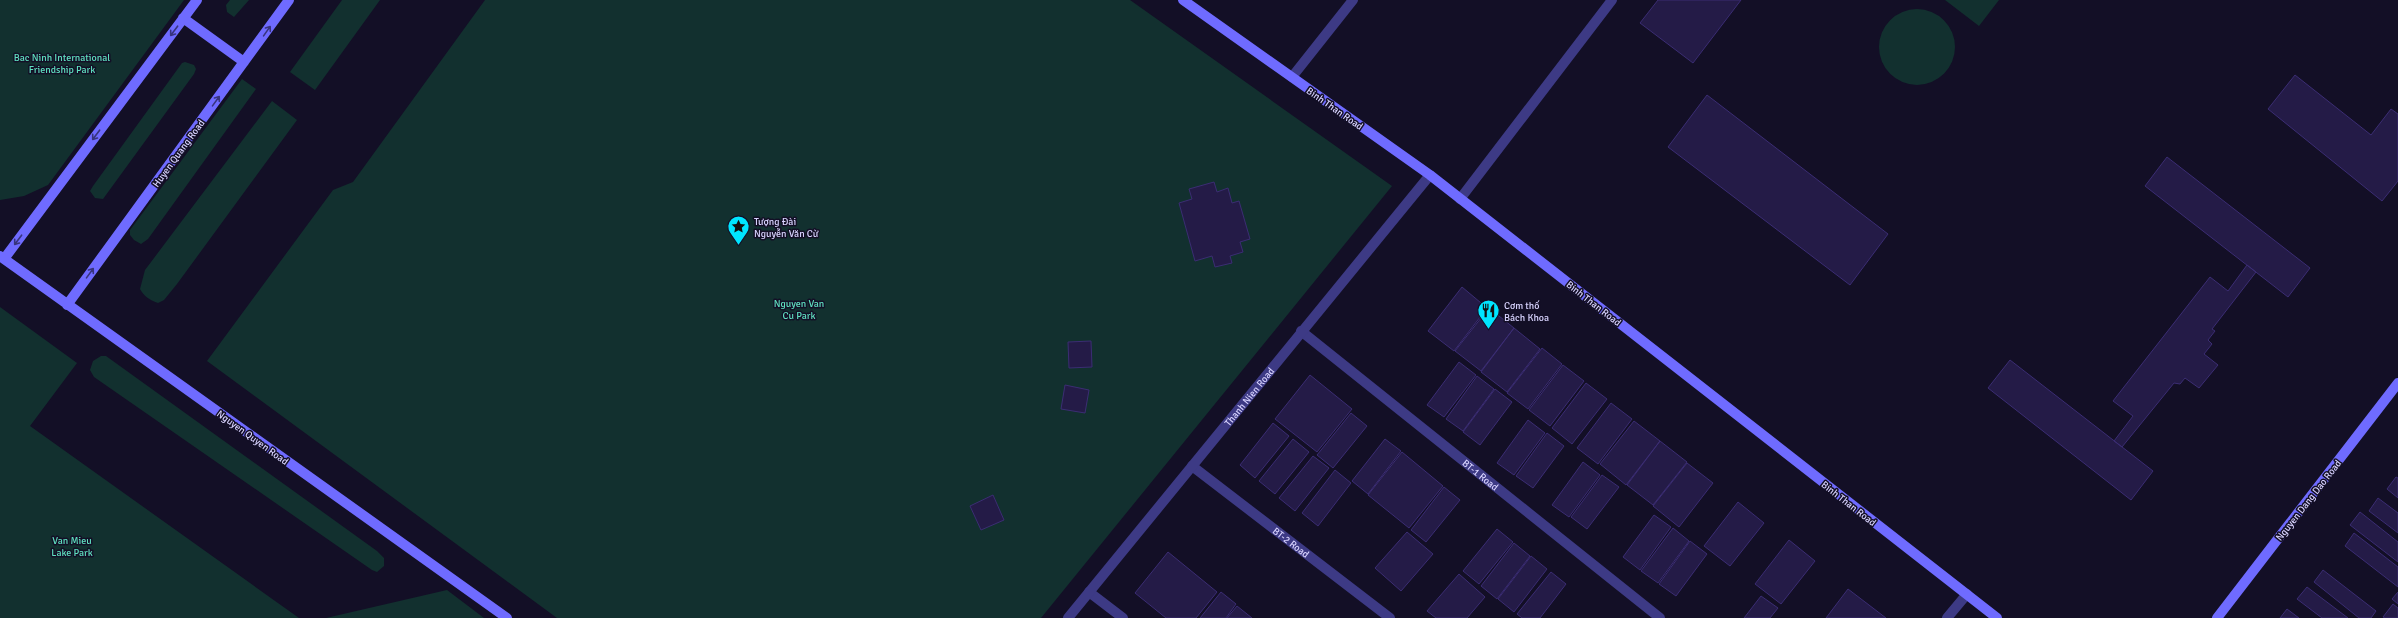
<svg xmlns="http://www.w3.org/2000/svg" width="2398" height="618" font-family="Signika,sans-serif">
<rect width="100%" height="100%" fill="#130f26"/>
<!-- green -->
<path fill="#12302f" d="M0,0H184L48,185L24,196L0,200Z
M230,0H249L234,17L227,12L226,5Z
M342,0H380L315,90L290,72Z
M485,0H1130L1392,186L1041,618H557L207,361L333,190L353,182Z
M1945,0H1999L1979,26Z
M1879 47a38 38 0 1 1 76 0a38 38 0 1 1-76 0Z
M185,62L194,65L196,69L194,74L103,199L95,198L90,191L93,186L182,63Z
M242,79L256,89L148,239L141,244L134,240L130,235V230Z
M272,101L297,120L177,284L164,300L158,303C149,300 144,296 140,289L145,270Z
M0,307L77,363L30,426L299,618H0Z
M101,356H106L377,551L384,558V566L377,572L372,570L94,377L90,370L93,361Z
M447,590L484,618H325H326Z"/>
<!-- building -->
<path fill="#241b47" stroke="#3b2d73" d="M1658,0H1741L1693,63L1640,23Z
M2295,75L2371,135L2391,109L2398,114V181L2382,201L2268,109Z
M1707,95L1888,234L1850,285L1668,147Z
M2167,157L2310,268L2288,297L2145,186Z
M1214,182L1217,192L1228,188L1232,203L1239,201L1250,239L1240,242L1243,252L1230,256L1232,263L1215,267L1212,256L1195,261L1179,203L1192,199L1189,189Z
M2247,265L2256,272L2212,329L2215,331L2208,340L2212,344L2204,354L2218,365L2199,388L2185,378L2180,384L2174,383L2122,447L2114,441L2133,416L2113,401L2210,277L2228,291Z
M1462,287L1487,308L1454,351L1428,331Z
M1489,308L1514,328L1481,371L1455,351Z
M1514,328L1540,349L1507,392L1481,372Z
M1091,341L1092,367L1069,368L1068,342Z
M1542,348L1562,364L1528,409L1507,393Z
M2010,360L2153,471L2131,500L1988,388Z
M1459,362L1476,375L1444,417L1427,405Z
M1563,365L1584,381L1550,426L1529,410Z
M1310,375L1352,409L1317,452L1275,419Z
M1477,376L1494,389L1463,431L1446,419Z
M1586,383L1607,399L1572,444L1552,428Z
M1065,385L1089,390L1085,413L1061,409Z
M1495,389L1512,402L1480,445L1463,432Z
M1611,403L1632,419L1598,464L1577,448Z
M1351,413L1367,426L1333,468L1317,455Z
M1528,420L1545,433L1514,475L1497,463Z
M1634,421L1660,441L1626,485L1600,464Z
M1273,423L1289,436L1255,478L1240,465Z
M1547,433L1564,446L1533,488L1516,476Z
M1293,439L1309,452L1275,494L1259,481Z
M1385,439L1401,451L1368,494L1352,481Z
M1660,441L1687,462L1653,505L1627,485Z
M1402,452L1443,486L1409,528L1368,495Z
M1313,456L1329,468L1295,511L1279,498Z
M1583,462L1600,475L1569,517L1552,505Z
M1687,463L1713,483L1679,527L1653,506Z
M1335,470L1351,483L1318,526L1302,513Z
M1602,475L1619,487L1587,529L1571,517Z
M2396,477L2398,478V498L2387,489Z
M1444,487L1460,500L1426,542L1411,530Z
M993,495L1004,520L981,530L970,506Z
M2378,498L2398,513V533L2369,511Z
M1738,502L1764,523L1730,566L1704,546Z
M2360,512L2398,542V562L2350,525Z
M1654,515L1671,527L1640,570L1623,557Z
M1673,528L1689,541L1658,583L1641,571Z
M1497,529L1513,542L1479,584L1463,571Z
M1407,532L1433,554L1401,591L1375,568Z
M2354,533L2398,567V587L2345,546Z
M1789,540L1815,561L1781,604L1755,584Z
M1690,541L1707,554L1676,596L1659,584Z
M1514,543L1530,556L1497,599L1481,586Z
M1168,552L1217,592L1196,618H1166L1135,593Z
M1531,556L1547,569L1514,612L1498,599Z
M2323,570L2376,611L2371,618H2359L2314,582Z
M1551,572L1566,584L1540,618H1522L1517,614Z
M1459,574L1485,597L1467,618H1436L1427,611Z
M2307,587L2348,618H2322L2297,599Z
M1848,589L1886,618H1826Z
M1221,592L1236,604L1226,618H1200Z
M2398,592V604L2392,599Z
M1761,596L1778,608L1770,618H1744Z
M2393,604L2398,608V618H2385L2383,617Z
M1237,606L1252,618H1227Z
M2287,609L2299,618H2280Z"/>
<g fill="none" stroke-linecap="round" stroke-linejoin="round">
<!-- street -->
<g stroke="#3d3a85" stroke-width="10">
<path d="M1292,77L1353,0"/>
<path d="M1460,199L1612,0"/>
<path id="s1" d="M1301,331L1660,618"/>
<path id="s2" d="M1192,466L1390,618"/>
<path d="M1089,592L1123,618"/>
<path id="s3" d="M1068,618L1430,175"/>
<path d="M1947,618L1967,594"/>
</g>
<!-- secondary -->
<path stroke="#6f6bff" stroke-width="10" d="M1183,0L1430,175L1997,618
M183,18L244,62
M0,256L507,618
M4,259L197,0
M67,305L289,0
M2217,618L2398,383"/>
</g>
<!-- one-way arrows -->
<defs><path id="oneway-shaft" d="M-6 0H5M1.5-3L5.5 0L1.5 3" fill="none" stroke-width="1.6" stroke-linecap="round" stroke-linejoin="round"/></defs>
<g stroke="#38347d">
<use href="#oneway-shaft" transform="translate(174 31) rotate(127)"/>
<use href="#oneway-shaft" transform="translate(267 31) rotate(-55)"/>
<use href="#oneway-shaft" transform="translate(216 101) rotate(-54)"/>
<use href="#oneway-shaft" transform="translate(96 135) rotate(127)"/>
<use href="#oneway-shaft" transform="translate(18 240) rotate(127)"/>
<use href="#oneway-shaft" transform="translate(90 273) rotate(-54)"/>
</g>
<!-- icons -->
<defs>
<symbol id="sight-pin" viewBox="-11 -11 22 30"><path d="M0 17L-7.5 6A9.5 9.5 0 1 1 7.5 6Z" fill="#00e5ff" stroke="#130f26"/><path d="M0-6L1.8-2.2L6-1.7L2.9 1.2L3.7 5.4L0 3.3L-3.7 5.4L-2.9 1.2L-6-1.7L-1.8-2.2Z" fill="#111"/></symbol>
<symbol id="restaurant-pin" viewBox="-11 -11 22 30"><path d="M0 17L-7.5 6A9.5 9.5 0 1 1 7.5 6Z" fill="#00e5ff" stroke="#130f26"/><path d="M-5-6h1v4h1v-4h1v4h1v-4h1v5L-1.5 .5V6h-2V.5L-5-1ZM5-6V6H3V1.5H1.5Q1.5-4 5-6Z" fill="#111"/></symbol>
</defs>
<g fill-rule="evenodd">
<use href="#sight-pin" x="726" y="214" width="25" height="34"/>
<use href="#restaurant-pin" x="1476" y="298" width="25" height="34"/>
</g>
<g text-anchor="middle" stroke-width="3" stroke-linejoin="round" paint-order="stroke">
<!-- park labels -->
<g font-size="10" fill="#5fe0c0" stroke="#130f26">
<text x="62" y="61">Bac Ninh International<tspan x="62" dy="12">Friendship Park</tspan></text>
<text x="799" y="307">Nguyen Van<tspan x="799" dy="12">Cu Park</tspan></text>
<text x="72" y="544">Van Mieu<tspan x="72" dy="12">Lake Park</tspan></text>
</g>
<!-- street labels -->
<g font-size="10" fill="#d9d4ff" stroke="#130f26">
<text transform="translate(1335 108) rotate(35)" y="4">Binh Than Road</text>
<text transform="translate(178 153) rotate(-54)" y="4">Huyen Quang Road</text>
<text transform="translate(1594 303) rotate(38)" y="4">Binh Than Road</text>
<text dy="4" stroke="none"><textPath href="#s3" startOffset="286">Thanh Nien Road</textPath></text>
<text transform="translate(253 437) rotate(36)" y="4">Nguyen Quyen Road</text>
<text dy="4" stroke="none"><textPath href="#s1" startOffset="230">BT-1 Road</textPath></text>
<text transform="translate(2308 500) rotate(-52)" y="4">Nguyen Dang Dao Road</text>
<text transform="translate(1849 503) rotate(38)" y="4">Binh Than Road</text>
<text dy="4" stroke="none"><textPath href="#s2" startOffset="125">BT-2 Road</textPath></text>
</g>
<!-- poi labels -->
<g font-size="10" fill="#d9d4ff" stroke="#130f26" text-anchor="start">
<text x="754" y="225">Tượng Đài<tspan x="754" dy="12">Nguyễn Văn Cừ</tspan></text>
<text x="1504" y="309">Cơm thố<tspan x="1504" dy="12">Bách Khoa</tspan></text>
</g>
</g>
</svg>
